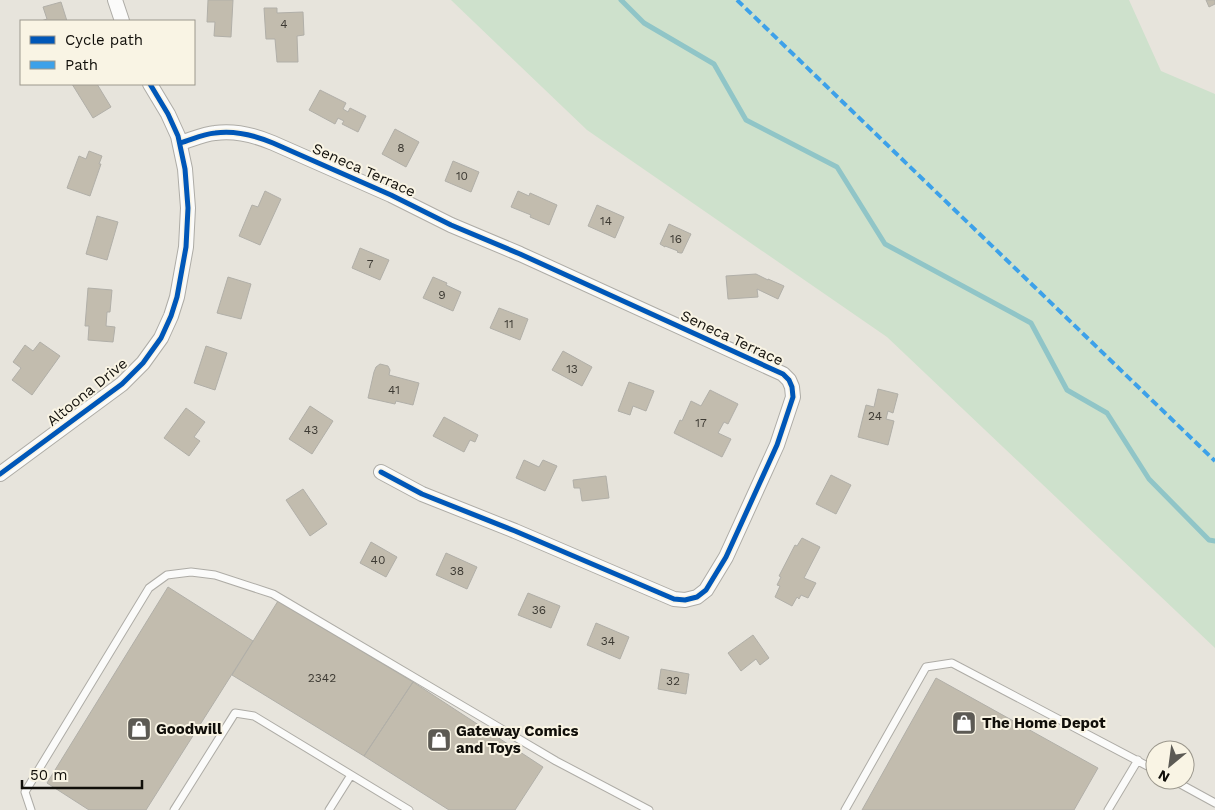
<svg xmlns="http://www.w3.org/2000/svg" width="1215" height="810" font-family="'Work Sans',sans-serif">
<rect width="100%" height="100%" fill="#e7e4dc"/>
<!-- green -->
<path fill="#cee1cc" d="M451,0H1129L1161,71L1215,94V648L887,337L587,130Z"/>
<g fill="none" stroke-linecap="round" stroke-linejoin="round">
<!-- stream -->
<path stroke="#90c5c7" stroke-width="5" d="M621,0L644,23L714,64L746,120L837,167L885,244L1031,323L1067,390L1107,413L1149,479L1209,540L1215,541"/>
</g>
<!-- building -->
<path fill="#c2bcae" stroke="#b1afa8" d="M208,0H233L231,37L214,36L215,22H207Z
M1206,0H1215V4L1209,7Z
M61,2L67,21H41L47,19L43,7Z
M264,8H277V13L303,12L304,35L297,36L298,62H277L275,39H266Z
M72,84H97L111,107L93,118Z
M320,90L346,103L343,109L348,112L350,108L366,116L358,132L342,124L344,121L338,118L335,124L309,110Z
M395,129L419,142L406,167L382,154Z
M89,151L102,156L99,164H101L90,196L67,188L79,156L86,159Z
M453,161L479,172L471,192L445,181Z
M265,191L281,199L260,245L239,236L252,205L258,207Z
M518,191L529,196L530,193L557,205L549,225L530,217L531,215L511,207Z
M597,205L624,217L615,238L588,226Z
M97,216L118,222L107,260L86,254Z
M669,224L691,234L682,253H680L677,252L678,251L665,246V247L660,244Z
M360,248L389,260L380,280L352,268Z
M756,274L768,280V279L784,286L778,299L757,289L758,297L728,299L726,276Z
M228,277L251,284L241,319L217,313Z
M433,277L447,283L446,285L461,292L453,311L423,298Z
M88,288L112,290L110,312H107L106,326L115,327L113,342L88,340L89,326H85Z
M499,308L528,319L520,340L490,328Z
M40,342L60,356L32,395L12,380L21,368L13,362L25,345L33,351Z
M206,346L227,353L215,390L194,383Z
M563,351L592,367L582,386L552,370Z
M380,364L388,366L390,370L389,375L419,383L413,405L396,401L395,404L368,398L374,372L376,367Z
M629,382L654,391L646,411L633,406L630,415L618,411Z
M878,389L898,394L893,413L888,411L886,419L894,421L888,445L858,437L866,405L874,407Z
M710,390L738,404L728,424L724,422L718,433L731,439L722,457L674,433L680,420L682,421L691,401L701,406Z
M310,406L333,421L312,454L289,439Z
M186,408L205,422L194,437L200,441L189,456L164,438Z
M444,417L478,435L475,442L470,440L464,452L433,436Z
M524,460L539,467L543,460L557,466L545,491L516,478Z
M831,475L851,485L836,514L816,504Z
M606,476L609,498L582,501L580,488H574L573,480Z
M303,489L327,524L310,536L286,500Z
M802,538L820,547L804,578L816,583L808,598L801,595L799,599L797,597L792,606L775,597L780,586L777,585L781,577L779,576L795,545L797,546Z
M371,542L397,557L386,577L360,563Z
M446,553L477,567L467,589L436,575Z
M168,587L253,641L146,810H89L47,783Z
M528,593L560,606L551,628L518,615Z
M278,601L413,682L364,756L232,675Z
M596,623L629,637L620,659L587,645Z
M753,635L769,658L760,665L756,659L741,671L728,653Z
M661,669L689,674L686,694L658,689Z
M936,678L1098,768L1074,810H862Z
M413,682L543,767L515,810H449L364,756Z"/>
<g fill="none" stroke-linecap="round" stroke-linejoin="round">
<defs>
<path id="lane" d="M1173,780L1215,803
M31,810L25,792L149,588L167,575L191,572L215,575L273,594L556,761L649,810
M174,810L235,713L254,716L409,810
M329,810L351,775
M845,810L926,667L952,663L1155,770
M1108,810L1138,760"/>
<path id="street" d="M115,0L122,21
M180,143C191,140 203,134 215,133C235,130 254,135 273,143L391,195L451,225L520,254L783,374L789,380L792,387L793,397L777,445L726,557L706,590L697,597L685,600L674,599L515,531L422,494L381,472
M0,474L122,384L143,363L161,338L171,316L177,297L186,247L188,208L185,169L178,136L168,114L150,84"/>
</defs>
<!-- lane casing -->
<use href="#lane" stroke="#aeaca6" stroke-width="9"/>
<!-- street casing -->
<use href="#street" stroke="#aeaca6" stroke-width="16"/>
<!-- lane -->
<use href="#lane" stroke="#fbfbfa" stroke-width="7"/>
<!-- street -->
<use href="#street" stroke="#fbfbfa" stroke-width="14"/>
<!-- quiet -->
<path stroke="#3da1e9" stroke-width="4" stroke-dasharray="8 4" stroke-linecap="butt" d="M737,0L1215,461"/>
<defs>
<path id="cycleway" d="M180,143C191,140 203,134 215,133C235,130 254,135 273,143L391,195L451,225L520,254L783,374L789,380L792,387L793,397L777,445L726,557L706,590L697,597L685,600L674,599L515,531L422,494L381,472
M0,474L122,384L143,363L161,338L171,316L177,297L186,247L188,208L185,169L178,136L168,114L150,84"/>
</defs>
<!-- cycleway casing -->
<use href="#cycleway" stroke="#f9f4e4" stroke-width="8"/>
<!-- cycleway -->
<use href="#cycleway" stroke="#0057b8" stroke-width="5"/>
</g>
<!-- icons -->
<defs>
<symbol id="shop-square" viewBox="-11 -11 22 22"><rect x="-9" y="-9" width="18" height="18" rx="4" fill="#5c5a54" stroke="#f9f4e4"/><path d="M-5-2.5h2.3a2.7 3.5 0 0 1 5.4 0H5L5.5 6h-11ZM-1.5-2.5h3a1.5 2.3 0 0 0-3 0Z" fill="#fff"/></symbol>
</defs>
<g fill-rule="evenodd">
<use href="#shop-square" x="950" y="709" width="28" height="28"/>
<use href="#shop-square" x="125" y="715" width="28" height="28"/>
<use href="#shop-square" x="425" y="726" width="28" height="28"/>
</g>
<g text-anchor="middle" stroke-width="4" stroke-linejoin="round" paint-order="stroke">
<!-- number labels -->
<g font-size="12" fill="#3d3a33">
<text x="284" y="28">4</text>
<text x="401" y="152">8</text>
<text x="462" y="180">10</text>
<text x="606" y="225">14</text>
<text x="676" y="243">16</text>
<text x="370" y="268">7</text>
<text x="442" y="299">9</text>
<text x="509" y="328">11</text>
<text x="572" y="373">13</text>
<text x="394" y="394">41</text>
<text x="875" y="420">24</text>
<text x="701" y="427">17</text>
<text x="311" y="434">43</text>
<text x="378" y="564">40</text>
<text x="457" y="575">38</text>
<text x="539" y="614">36</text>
<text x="608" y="645">34</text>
<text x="322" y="682">2342</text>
<text x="673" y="685">32</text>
</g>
<!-- street labels -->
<g font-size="15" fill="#110f0a" stroke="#f9f4e4">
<text transform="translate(364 170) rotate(24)" y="5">Seneca Terrace</text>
<text transform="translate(732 338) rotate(25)" y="5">Seneca Terrace</text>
<text transform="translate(87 392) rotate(-39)" y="5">Altoona Drive</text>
</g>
<!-- poi labels -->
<g font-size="15" font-weight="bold" fill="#110f0a" stroke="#f9f4e4" text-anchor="start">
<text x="982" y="728">The Home Depot</text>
<text x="156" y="734">Goodwill</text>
<text x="456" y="736">Gateway Comics<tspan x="456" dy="17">and Toys</tspan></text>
</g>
</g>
<!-- legend -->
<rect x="20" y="20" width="175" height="65" fill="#f9f4e4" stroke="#9c988d"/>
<rect x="30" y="36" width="25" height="8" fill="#0057b8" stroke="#9c988d"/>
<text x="65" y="45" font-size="15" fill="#110f0a">Cycle path</text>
<rect x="30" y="61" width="25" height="8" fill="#3da1e9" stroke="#9c988d"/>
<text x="65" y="70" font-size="15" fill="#110f0a">Path</text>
<!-- north arrow -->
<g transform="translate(1170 765) rotate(209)"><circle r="24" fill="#f9f4e4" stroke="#9c988d"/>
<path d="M0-4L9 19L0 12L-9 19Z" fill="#5c5a54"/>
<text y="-8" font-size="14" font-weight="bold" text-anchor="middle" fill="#110f0a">N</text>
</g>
<!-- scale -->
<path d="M22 780v8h120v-8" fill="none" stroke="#110f0a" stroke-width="2.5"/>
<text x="30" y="780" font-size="15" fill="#110f0a" stroke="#f9f4e4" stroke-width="4" paint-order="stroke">50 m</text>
</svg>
